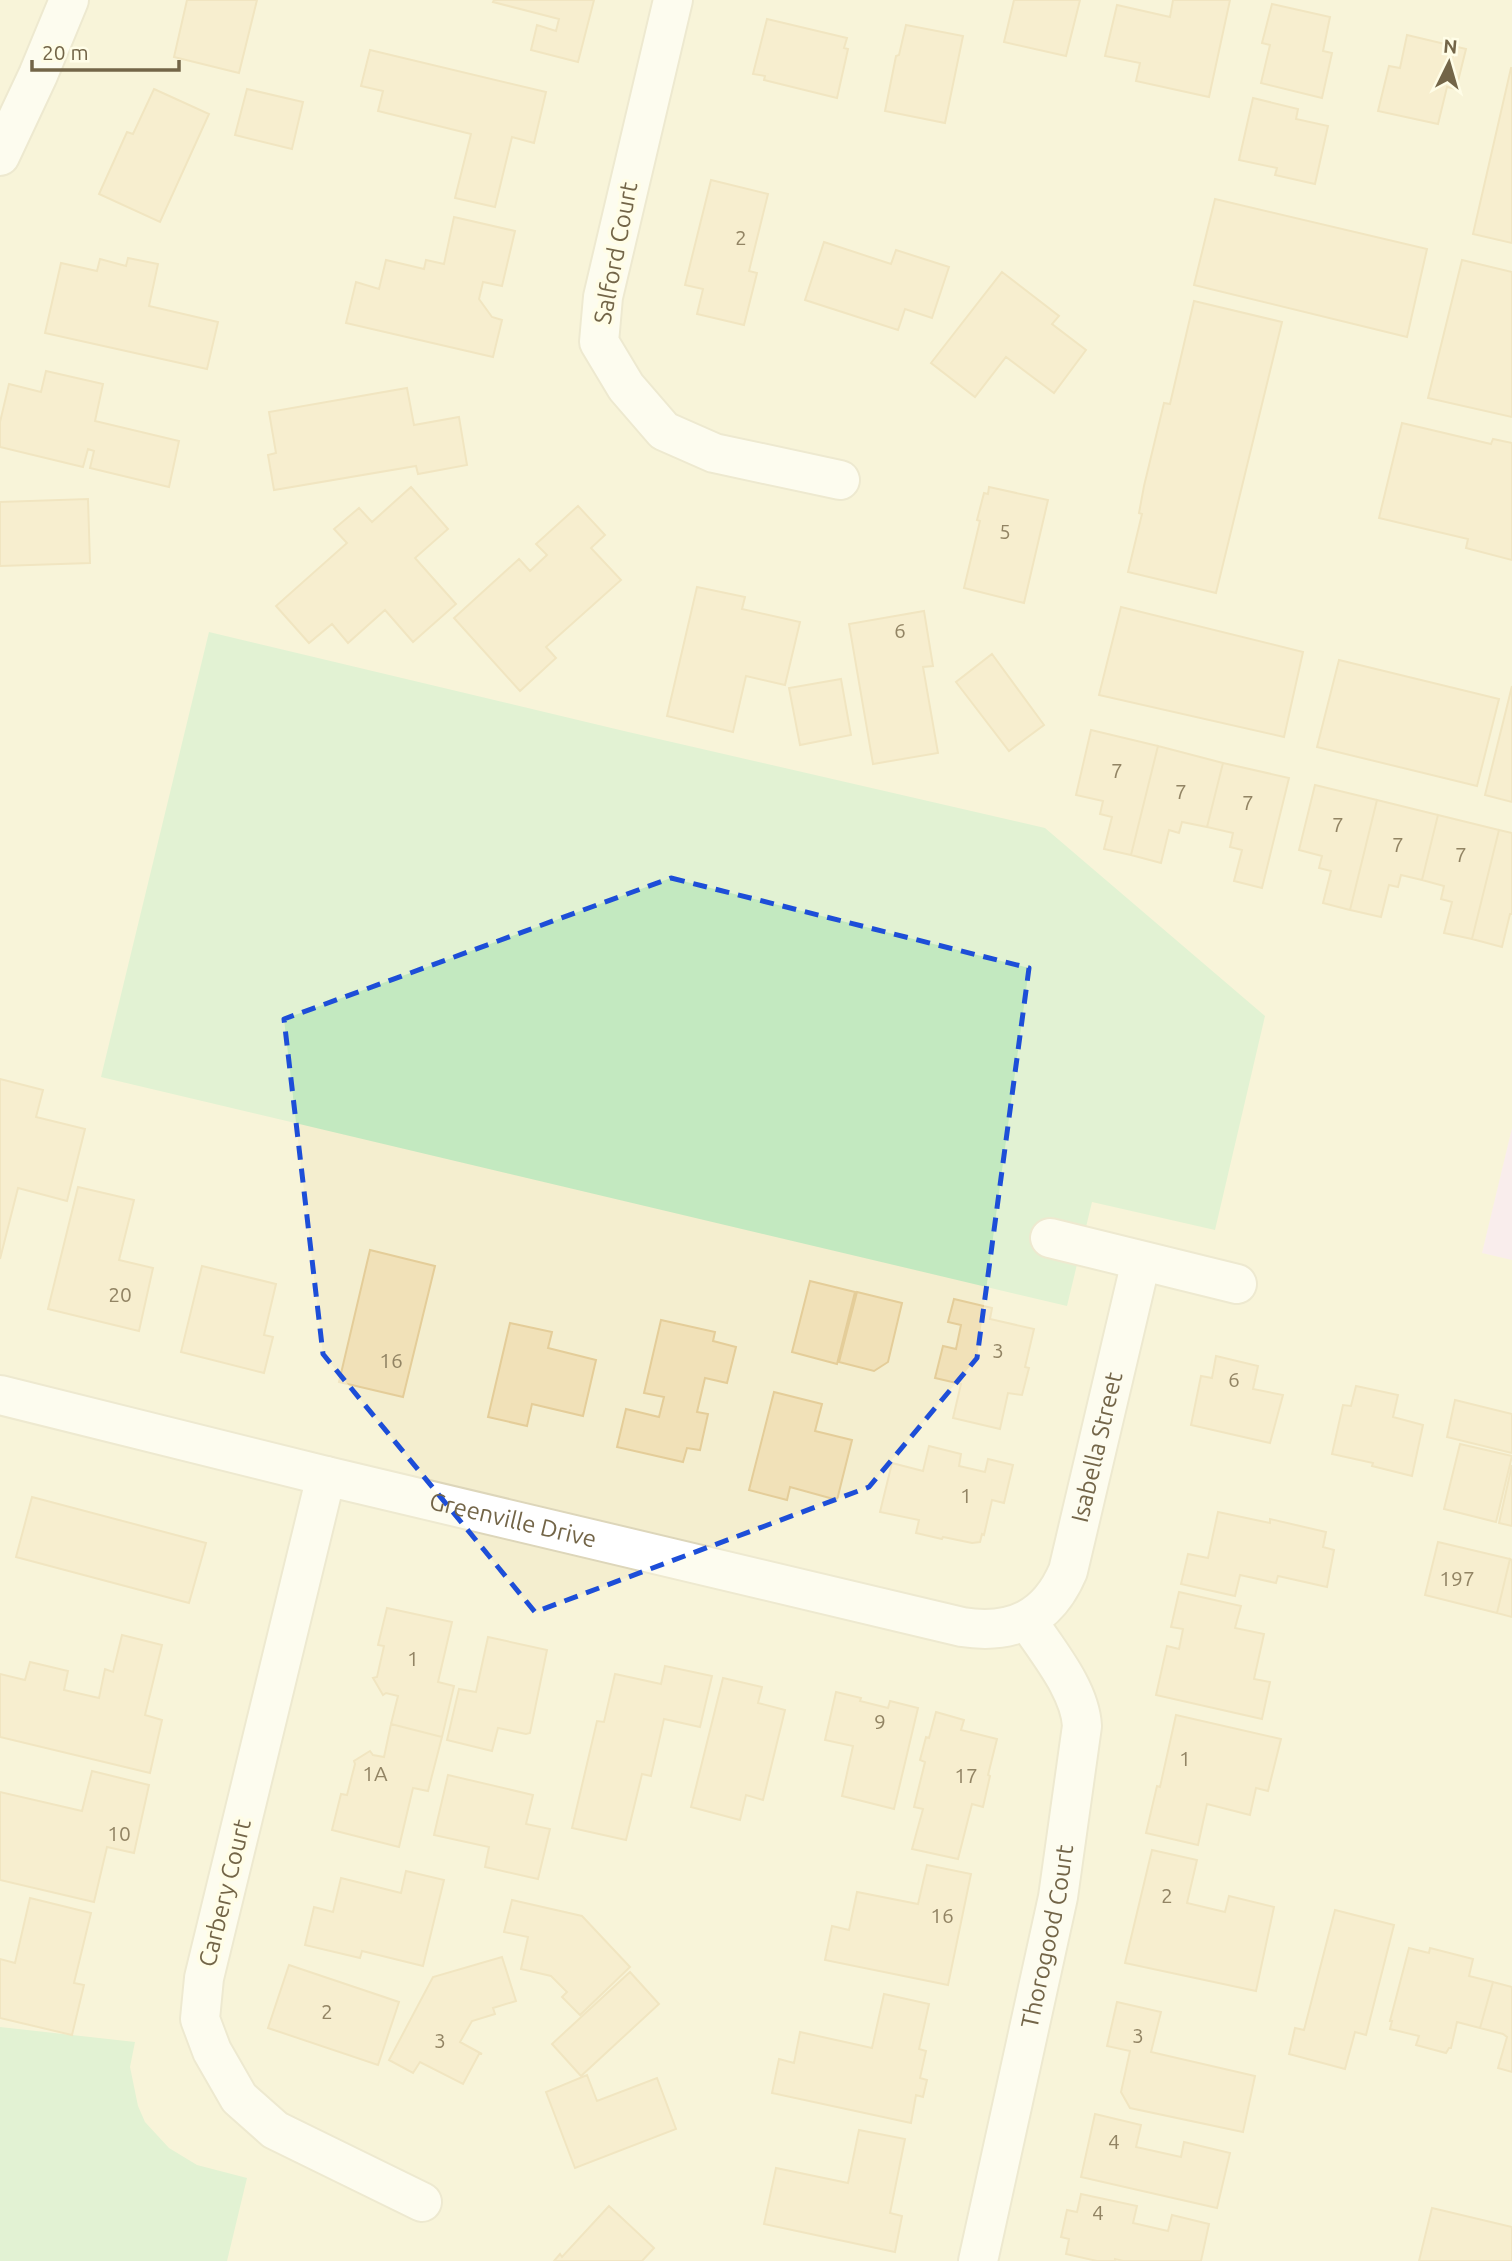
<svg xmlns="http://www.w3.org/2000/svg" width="1512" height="2261" font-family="Ubuntu,sans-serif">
<rect width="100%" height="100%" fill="#fcfae1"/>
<!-- residential -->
<path fill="#f4eecf" d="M0,0H1512V2261H0Z"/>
<!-- education -->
<path fill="#f7def8" d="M1512,1128V1260L1482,1253Z"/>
<!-- green -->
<path fill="#c3e9c0" d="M209,632L624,731L1045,828L1265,1016L1215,1230L1092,1202L1067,1306L101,1077Z
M0,2027L135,2042L130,2067L138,2106L145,2122L169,2148L197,2165L247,2178L227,2261H0Z"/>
<!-- building -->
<path fill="#f1e1b8" stroke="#e4cd99" stroke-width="2" d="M187,0H257L239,73L174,57Z
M494,0H594L578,62L531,50L537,25L556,31L559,19L493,2Z
M1014,0H1080L1066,56L1004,42Z
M1173,0H1230L1209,97L1136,81L1140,63L1105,56L1117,5L1170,17Z
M1272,4L1330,17L1323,51L1332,53L1322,98L1261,83L1270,45L1262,43Z
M767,19L847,38L844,48L848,49L837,98L764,80L765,76L753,74Z
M906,25L963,36L945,123L885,111L896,56L899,55Z
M1407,35L1466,49L1456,89L1447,87L1438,124L1378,111L1389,66L1400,68Z
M370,50L546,92L534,143L512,137L495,207L455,198L471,134L378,111L383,91L361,86Z
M1511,68H1512V243L1473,234Z
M154,89L209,114L160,222L99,194L127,132L133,134Z
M247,89L303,102L292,149L235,135Z
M1253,98L1298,109L1296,119L1328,126L1315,184L1275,175L1277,168L1239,160Z
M711,180L768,194L749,271L757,273L744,325L697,314L703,289L685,285Z
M1215,199L1427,249L1407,337L1194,285Z
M454,217L515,231L502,286L483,282L479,299L492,317L502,320L493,357L346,323L356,282L379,289L386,260L424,269L426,260L444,264Z
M824,242L891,264L896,250L949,267L932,318L905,309L898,330L805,300Z
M128,258L158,264L149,306L218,322L207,369L45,333L61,263L97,271L100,259L126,266Z
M1462,260L1512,272V417L1428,398Z
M1002,272L1059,316L1052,324L1086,350L1054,393L1006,357L975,397L931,363Z
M1194,301L1282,322L1216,593L1128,572L1142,514L1139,513L1144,486L1164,403L1170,404Z
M46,371L103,384L95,421L179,441L169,487L90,468L94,451L88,449L83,467L0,447V422L9,384L41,392Z
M407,388L414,425L459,417L467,465L418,474L416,466L274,490L268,455L276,453L269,412Z
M1402,423L1491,444L1493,439L1512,443V560L1466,548L1468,539L1379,518Z
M411,487L448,529L415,558L456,604L413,642L385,610L348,643L332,624L309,643L276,606L347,543L334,529L359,508L372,522Z
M989,487L1048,500L1024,603L964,588L980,521L977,520L984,493L988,494Z
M88,499L90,563L0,566V502Z
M578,506L605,535L591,548L621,580L546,647L556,658L520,691L454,618L519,559L530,571L547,555L536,544Z
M697,587L745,597L742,609L800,622L785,685L746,676L733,732L667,716Z
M1121,607L1303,652L1284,737L1099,695Z
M924,611L933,666L923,667L938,753L873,764L849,624Z
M992,654L1044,725L1009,751L956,682Z
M1339,660L1499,699L1477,786L1317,747Z
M841,679L851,735L800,745L789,688Z
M1512,686V802L1485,795Z
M1091,730L1158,746L1131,855L1104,849L1112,817L1100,814L1103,801L1076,795Z
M1158,746L1223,763L1207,827L1182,822L1179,833L1169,830L1161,863L1131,855Z
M1223,763L1289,778L1262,888L1234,881L1242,850L1230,847L1233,833L1207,827Z
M1315,785L1377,800L1350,910L1323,903L1331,871L1319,868L1322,856L1299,850Z
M1377,800L1438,815L1422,880L1401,875L1398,887L1389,885L1381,917L1350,910Z
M1438,815L1499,830L1472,939L1444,933L1452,902L1441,899L1444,886L1422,880Z
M1499,830L1512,833V914H1510L1502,947L1472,939Z
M0,1079L43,1090L36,1117L85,1129L67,1201L18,1188L0,1259Z
M78,1187L134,1200L119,1260L153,1268L139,1331L48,1309Z
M370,1250L435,1266L403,1397L339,1382Z
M202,1266L276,1284L264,1335L273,1337L264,1373L181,1352Z
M810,1281L855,1292L837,1364L792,1352Z
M857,1292L902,1303L888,1362L874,1371L839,1362Z
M954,1299L992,1308L990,1319L1034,1329L1025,1367L1029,1368L1022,1395L1008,1393L1000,1429L953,1418L961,1384L935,1378L943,1346L956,1349L961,1325L948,1322Z
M661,1320L715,1332L713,1341L736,1347L727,1383L705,1378L697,1412L708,1414L700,1450L687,1448L683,1462L617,1447L626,1409L659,1417L664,1397L644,1393Z
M510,1323L552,1332L548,1348L596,1360L583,1416L532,1404L527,1426L488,1417Z
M1216,1356L1258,1366L1253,1389L1283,1395L1270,1443L1191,1425L1201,1376L1212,1378Z
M1356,1386L1398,1395L1393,1417L1423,1425L1412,1476L1372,1466L1373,1463L1332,1454L1343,1405L1351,1406Z
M774,1392L822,1404L815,1431L852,1440L837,1500L790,1487L787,1500L749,1490Z
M1455,1400L1512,1414V1453L1447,1437Z
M1460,1444L1512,1456L1496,1522L1444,1509Z
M929,1446L961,1454L959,1466L985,1472L988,1459L1013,1465L1004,1503L992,1500L984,1535L982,1534L980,1542L972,1543L943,1537L942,1539L916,1533L919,1520L880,1512L892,1463L923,1471Z
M1512,1465V1526L1499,1523Z
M32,1497L206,1543L189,1603L16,1557Z
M1218,1512L1270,1523V1519L1326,1532L1323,1547L1334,1550L1327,1587L1278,1576L1276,1583L1240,1575L1235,1596L1181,1584L1188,1554L1208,1558Z
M1438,1542L1510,1559L1497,1613L1425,1595Z
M1510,1559L1512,1560V1617L1497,1613Z
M1179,1592L1241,1606L1235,1628L1264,1634L1254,1679L1270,1682L1262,1719L1156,1695L1167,1646L1179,1649L1183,1629L1171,1627Z
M387,1608L452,1622L438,1682L454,1686L442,1737L391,1724L398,1696L386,1693L383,1695L373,1678L377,1677L384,1646L378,1645Z
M122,1635L162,1645L145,1715L162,1720L150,1773L0,1737V1674L25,1680L30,1662L68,1671L64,1690L99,1698L105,1669L113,1672Z
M488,1637L547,1650L530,1733L526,1734L498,1728L492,1751L447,1740L459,1689L476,1692Z
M665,1666L712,1676L700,1727L664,1719L651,1776L642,1774L626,1840L572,1828L597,1721L604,1722L615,1674L661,1684Z
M723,1678L762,1687L758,1703L785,1710L763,1800L746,1795L740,1820L691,1807Z
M836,1692L861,1698L860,1701L888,1708L890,1701L918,1708L894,1809L842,1796L853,1746L825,1740Z
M936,1712L964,1720L961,1730L997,1739L988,1775L990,1776L983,1807L972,1804L958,1859L912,1849L923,1809L914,1807L925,1762L920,1760L926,1737L929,1738Z
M1176,1715L1281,1739L1268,1791L1256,1788L1250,1815L1207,1804L1198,1845L1146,1833L1157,1786L1160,1787Z
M391,1724L442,1737L428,1791L413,1788L399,1847L332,1830L341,1794L347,1795L355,1764L354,1761L370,1751L373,1755L384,1757Z
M92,1771L149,1785L134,1853L107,1847L94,1902L0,1880V1792L82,1811Z
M448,1775L533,1795L526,1824L550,1829L538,1879L485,1867L489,1847L434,1835Z
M1152,1850L1197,1860L1187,1903L1225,1912L1229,1896L1274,1907L1256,1991L1125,1963Z
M927,1865L971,1874L948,1985L825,1960L832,1926L849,1930L857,1892L918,1904Z
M406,1871L444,1880L423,1966L362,1951L360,1958L305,1945L314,1907L333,1912L341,1878L401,1893Z
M30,1898L91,1913L74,1983L84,1985L72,2035L0,2018V1959L15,1963Z
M512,1900L582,1916L630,1967L580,2015L562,1997L567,1992L551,1976L521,1969L528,1937L504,1932Z
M1335,1910L1394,1925L1366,2035L1355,2032L1345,2069L1289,2054L1295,2028L1304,2030Z
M1409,1948L1429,1953L1430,1948L1473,1959L1469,1976L1493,1982L1480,2028L1457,2022L1451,2048H1449L1446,2053L1416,2045L1419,2036L1390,2029L1392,2021H1390Z
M502,1957L516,2001L493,2008L495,2014L472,2021L460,2042L482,2054H479L463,2084L420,2062L413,2073L389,2060L433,1977Z
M289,1965L399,2002L378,2065L268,2028Z
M630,1972L659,2004L581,2076L552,2044Z
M1493,1982L1512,1987V2072L1498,2068L1507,2037L1503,2034L1480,2028Z
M884,1994L929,2004L919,2049L926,2051L920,2078L927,2080L923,2097L916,2095L911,2123L772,2093L779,2059L794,2063L800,2032L872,2048Z
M1117,2002L1161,2012L1151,2052L1255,2076L1243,2132L1130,2108L1121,2092L1130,2051L1107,2046Z
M587,2075L597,2101L657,2078L676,2129L575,2168L546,2092Z
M1095,2114L1141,2125L1136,2147L1181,2157L1184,2142L1230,2153L1217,2208L1081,2177Z
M859,2130L905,2139L890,2213L902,2216L895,2252L764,2224L776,2168L848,2183Z
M1081,2194L1137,2206L1133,2223L1168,2231L1172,2215L1209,2224L1201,2261H1123L1115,2259V2261H1097L1066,2254L1069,2239L1061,2237L1067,2210L1077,2212Z
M609,2206L654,2248L642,2261H554L560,2254L562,2257Z
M1432,2208L1512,2227V2261H1419Z"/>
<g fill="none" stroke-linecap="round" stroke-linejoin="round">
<defs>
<g id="minor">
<path d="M673,0L603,297L599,342L626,387L664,431L714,453L840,480"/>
<path d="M0,156L38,75L69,0"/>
<path d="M1050,1238L1237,1284"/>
<path id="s1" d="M0,1395L326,1476L962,1627C1013,1635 1048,1618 1068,1571L1141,1261"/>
<path d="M326,1476L204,1978L200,2019L212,2051L239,2098L275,2130L422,2202"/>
<path id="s2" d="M978,2261L1058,1897L1082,1726C1080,1689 1047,1651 1027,1620"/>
</g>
</defs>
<!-- minor casing -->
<use href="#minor" stroke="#ddd6ba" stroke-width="42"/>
<!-- minor -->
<use href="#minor" stroke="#fff" stroke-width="38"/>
</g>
<!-- marked area -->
<path d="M0 0H1512V2261H0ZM671,878L1029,968L977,1358L869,1487L535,1612L323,1354L284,1019Z" fill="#fcfae1" fill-opacity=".55" fill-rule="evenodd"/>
<path fill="none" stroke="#1d4ed8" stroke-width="5" stroke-dasharray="14 9" stroke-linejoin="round" d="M671,878L1029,968L977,1358L869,1487L535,1612L323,1354L284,1019Z"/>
<g text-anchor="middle" stroke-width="7" stroke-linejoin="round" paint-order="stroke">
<!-- number labels -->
<g font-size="21" fill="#928464">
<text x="741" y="245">2</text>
<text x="1005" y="539">5</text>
<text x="900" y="638">6</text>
<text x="1117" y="778">7</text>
<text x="1181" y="799">7</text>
<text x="1248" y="810">7</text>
<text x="1338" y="832">7</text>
<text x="1398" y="852">7</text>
<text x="1461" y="862">7</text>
<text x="120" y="1302">20</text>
<text x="998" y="1358">3</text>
<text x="391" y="1368">16</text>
<text x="1234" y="1387">6</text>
<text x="966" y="1503">1</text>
<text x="1457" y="1586">197</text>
<text x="413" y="1666">1</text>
<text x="880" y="1729">9</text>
<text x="1185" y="1766">1</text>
<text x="375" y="1781">1A</text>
<text x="966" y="1783">17</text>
<text x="119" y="1841">10</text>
<text x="1167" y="1903">2</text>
<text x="942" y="1923">16</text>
<text x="327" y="2019">2</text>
<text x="1138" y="2043">3</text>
<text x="440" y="2048">3</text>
<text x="1114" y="2149">4</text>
<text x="1098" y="2220">4</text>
</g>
<!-- street labels -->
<g font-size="24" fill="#736548" stroke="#fffde7">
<text transform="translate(616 253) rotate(-79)" y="8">Salford Court</text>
<text dy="8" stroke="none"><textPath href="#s1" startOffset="1248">Isabella Street</textPath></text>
<text dy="8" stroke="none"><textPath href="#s1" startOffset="528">Greenville Drive</textPath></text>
<text transform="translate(225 1893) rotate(-76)" y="8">Carbery Court</text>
<text dy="8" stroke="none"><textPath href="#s2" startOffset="332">Thorogood Court</textPath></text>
</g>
</g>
<!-- north arrow -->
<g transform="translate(1449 63) rotate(5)" stroke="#fffde7" stroke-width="5" paint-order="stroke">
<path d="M0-5L12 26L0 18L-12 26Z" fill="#736548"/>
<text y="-10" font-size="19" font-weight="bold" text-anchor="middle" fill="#736548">N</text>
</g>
<!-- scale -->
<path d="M32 60v10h147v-10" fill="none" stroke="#736548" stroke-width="3.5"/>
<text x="42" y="60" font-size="21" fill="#736548" stroke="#fffde7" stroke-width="5" paint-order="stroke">20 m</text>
</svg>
